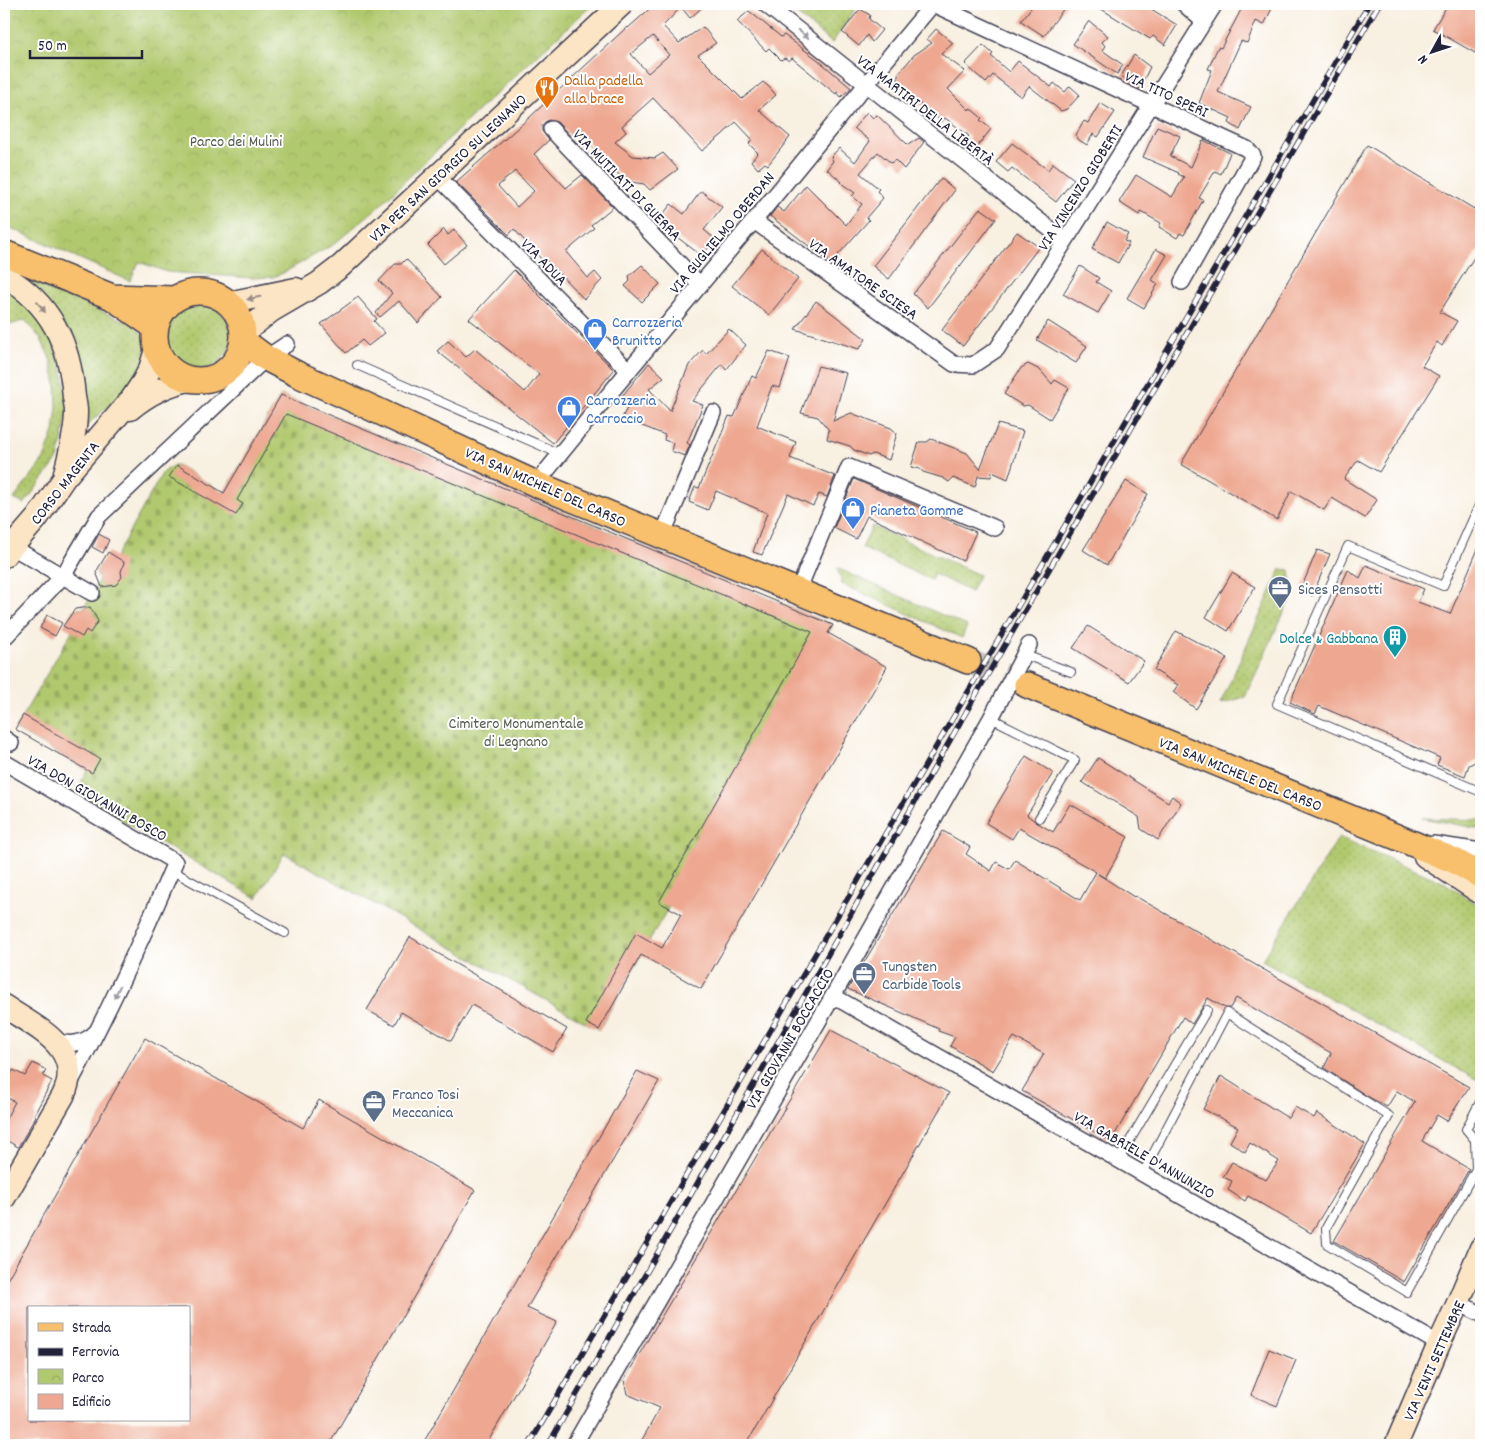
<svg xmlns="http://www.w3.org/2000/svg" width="1485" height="1449" font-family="Dekko,sans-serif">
<defs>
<pattern id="grass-dots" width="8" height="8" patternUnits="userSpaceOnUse" patternTransform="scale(1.25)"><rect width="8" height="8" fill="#b1c96e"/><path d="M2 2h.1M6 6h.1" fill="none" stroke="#98ac60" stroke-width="1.8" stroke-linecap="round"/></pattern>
<pattern id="cemetery-stones" width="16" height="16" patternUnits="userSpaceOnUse" patternTransform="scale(1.25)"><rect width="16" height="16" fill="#b1c96e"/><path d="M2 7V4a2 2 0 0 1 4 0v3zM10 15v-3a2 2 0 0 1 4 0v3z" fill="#98ac60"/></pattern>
<pattern id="park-crowns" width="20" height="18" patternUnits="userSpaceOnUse" patternTransform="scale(1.25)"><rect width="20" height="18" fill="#b1c96e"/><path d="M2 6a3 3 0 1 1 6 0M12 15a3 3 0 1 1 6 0" fill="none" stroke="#98ac60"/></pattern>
</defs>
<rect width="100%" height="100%" fill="#fff"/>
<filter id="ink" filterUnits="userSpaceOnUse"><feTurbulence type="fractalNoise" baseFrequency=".02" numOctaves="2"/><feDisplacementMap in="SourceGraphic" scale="10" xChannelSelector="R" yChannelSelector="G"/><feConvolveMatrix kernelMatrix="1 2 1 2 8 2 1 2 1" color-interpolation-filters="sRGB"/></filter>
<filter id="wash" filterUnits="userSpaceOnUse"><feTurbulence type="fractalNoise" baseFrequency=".0096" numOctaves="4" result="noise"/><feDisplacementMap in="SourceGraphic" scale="20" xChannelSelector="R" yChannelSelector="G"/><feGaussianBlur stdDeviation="1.12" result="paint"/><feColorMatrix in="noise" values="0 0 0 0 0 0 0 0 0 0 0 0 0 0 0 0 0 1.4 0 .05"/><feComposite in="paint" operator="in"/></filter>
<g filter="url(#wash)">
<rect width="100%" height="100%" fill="#f8f0e1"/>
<!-- grass -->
<path fill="url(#grass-dots)" stroke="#6a7654" d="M784,4H859L832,43Z
M22,278L132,324L141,333L146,344L144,363L119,397L90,422L79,438L83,402Z
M4,288L17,297L34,314L49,336L61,359L69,407L58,459L24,504L14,499L44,459L54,431L57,407L56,385L51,361L41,339L25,320L4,327Z
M165 337a33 33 0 1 1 66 0a33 33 0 1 1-66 0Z
M872,526L979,575L971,592L934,574L931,580L862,548Z
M837,568L967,626L962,638L842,584Z
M1281,569L1290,570L1293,593L1245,697L1220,704Z
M1422,818L1481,820V829Z
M1339,837L1445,883L1481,907V1082L1262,960Z"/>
<!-- cemetery -->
<path fill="url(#cemetery-stones)" stroke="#6a7654" d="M281,395L833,625L649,941L599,1030L284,853L257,898L76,794L87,770L15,729L72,631L68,620L75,609L84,608L99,580L96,572L102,562L113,561L163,472L172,466L177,465L224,493Z"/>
<!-- park -->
<path fill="url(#park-crowns)" stroke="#6a7654" d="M4,4H593L490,99L377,208L334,244L283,273L273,277L252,278L167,272L139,262L130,281L4,225Z"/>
<g id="blocks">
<!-- building -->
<path fill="#eea891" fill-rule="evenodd" d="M655,4H706L690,18L681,7L663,26L679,43L703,27L716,43L698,55L742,99L763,82L768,86L776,95L759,110L790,137L768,165L765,163L758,169L751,161L758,153L749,144L752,139L736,122L722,135L702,151L653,98L622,126L626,132L615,142L633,156L655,158L663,153L678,169L650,190L644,184L624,181L602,154L600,156L585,137L578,144L557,122L549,120L545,122L542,126V131L549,140L534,154L566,188L582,175L613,207L591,225L594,228L566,252L588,278L595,272L602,280L584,299L545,259L543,261L514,229L509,235L456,182L530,117L627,27L628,28ZM653,36L669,55L648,73L631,54ZM515,171L534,191L517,207L498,186Z
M1034,4H1067L1044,36L1021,21Z
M1093,4H1143L1177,25L1165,45L1153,36L1150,39Z
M1244,4H1274L1264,25L1256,21L1247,43L1241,41L1218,92L1251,107L1240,130L1229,123L1231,118L1199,103L1212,70L1208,69L1218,47L1221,48Z
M1448,4H1481V42L1475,53L1433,29Z
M860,9L870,15L869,19L882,30L872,42L867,35L859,46L842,32Z
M749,11L781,37L784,35L817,59L851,88L841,97L837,92L836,94L792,58L789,61L785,58L781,60L769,48L766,51L737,21Z
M1089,21L1108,36L1102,42L1105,46L1102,50L1123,65L1117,74L1073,44Z
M936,29L953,43L941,54L965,71L948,89L969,110L970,108L982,118L980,120L991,129L972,153L968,135L945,118L942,122L898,86V74L914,55L932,43L927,39Z
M983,45L993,54L991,56L1009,72L1018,61L1051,87L1054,83L1065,92L1070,86L1080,95L1067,109L1061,111L1029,86L1021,97L993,75L986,83L965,64Z
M1134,55L1150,67L1139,89L1121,76Z
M1100,103L1115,112L1098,137L1093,134L1087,145L1079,140L1076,135L1084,121L1088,123Z
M867,112L873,118L877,115L908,145L919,138L924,142L904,169L895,160L891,163L878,152L860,173L879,189L877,191L883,198L866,218L869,220L831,263L770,216L777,207L784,212L806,185L846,225L862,204L852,196L855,193L841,183L842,182L827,169L833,161L831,157L839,148L855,162L870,141L854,128Z
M1157,126L1180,136L1170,156L1191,167L1203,140L1230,153L1221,174L1215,171L1199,198L1203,200L1184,235L1180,233L1177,238L1159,227L1161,223L1141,212L1139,215L1119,202L1136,175L1172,197L1184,177L1178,174L1179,173L1143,157Z
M1012,143L1048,170L1053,163L1074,179L1056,202L1012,168L1008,172L996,162Z
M1367,145L1481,213V246L1440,312L1457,321L1442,346L1437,342L1422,366L1439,376L1379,472L1358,460L1344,479L1377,500L1365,518L1332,498L1324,510L1291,491L1277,520L1181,464Z
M941,178L955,190L889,279L873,266Z
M701,191L722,207L704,230L715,239L702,256L657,222L671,204L684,214Z
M980,208L996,219L928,308L913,294Z
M1107,222L1128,234L1124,241L1129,243L1118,263L1092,249Z
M444,229L448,235L454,230L467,245L444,264L428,245Z
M1017,232L1039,247L963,346L942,330Z
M762,249L798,279L769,315L732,286Z
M1156,249L1167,255L1152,280L1158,284L1144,308L1127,298Z
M406,259L442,297L418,323L399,301L380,317L376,313L392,293L379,281L395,264H401Z
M642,265L660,284L642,302L625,286L630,281L629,276Z
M1080,266L1099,278L1096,282L1111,291L1098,313L1063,294Z
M514,270L614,370L553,443L437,351L448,341L466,357L475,349L525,392L539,374L469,319Z
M358,297L377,319L374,321L385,333L368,346L362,340L346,353L321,324Z
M816,301L866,339L859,349L795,329Z
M1048,321L1087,346L1076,363L1037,340Z
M729,329L746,345L726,370L722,364L692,401L703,405L687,443L690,445L685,456L671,451L673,443L664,440L665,435L622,418L628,406L618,401L649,363L664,377L649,389L670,411L689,365L703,350L706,354Z
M769,351L790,358L780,388L772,386L757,426L796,442L790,458L835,476L827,497L819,494L813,506L788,494L762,555L753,552L767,513L716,491L708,510L689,502L695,487L699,488L729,416L734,417L752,376L756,378Z
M1028,364L1040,370L1052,384L1055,380L1069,388L1050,419L1028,405L1023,406L1004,394L1021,368Z
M818,366L846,373L833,421L851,413L891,428L897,433L889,460L873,454L869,456L854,450L850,446L827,439L829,430L818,417L801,413Z
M281,395L833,625L828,633L887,667L701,989L641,955L599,1030L586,1023L636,933L662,948L681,914L659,902L812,632L286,414L237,500L243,504L236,515L169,477L177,465L224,493Z
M998,424L1023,431L1008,479L992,472L991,477L978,476L975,487L953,478L949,482L943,478L923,472L920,469L911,467L919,442H927L931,439L967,453L980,469Z
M854,479L976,532L963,561L867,516L856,539L834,528Z
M1126,481L1148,494L1107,565L1083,550Z
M99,534L109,540L103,553L92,547Z
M1481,542V759L1469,765L1465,776L1437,765L1440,758L1319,706L1315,714L1290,702L1348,570L1360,578L1366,565L1424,589L1418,602L1450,614Z
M1317,550L1330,554L1312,596L1301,589Z
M108,552L124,562L121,572L122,577L116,585L102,587L96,572Z
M1232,573L1255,587L1228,631L1206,617Z
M90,607L98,621L90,633L86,630L82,637L63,626L75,609Z
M47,615L62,623L55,636L40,628Z
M1088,626L1144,661L1129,682L1073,648Z
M1176,631L1227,658L1196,709L1173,692L1178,685L1154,670Z
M23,715L100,759L92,773L15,729Z
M1026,756L1053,773L1027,815L1036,822L1053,832L1070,804L1128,837L1105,878L1098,874L1134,897L1135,896L1469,1087L1447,1121L1437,1115L1422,1141L1469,1169L1404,1282L1334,1241L1415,1102L1397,1091L1387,1107L1367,1096L1324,1068L1331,1053L1236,998L1230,1008H1225L1208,998L1192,1024L1183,1017L1111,1141L1022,1091L1044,1054L1014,1037L993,1071L950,1046L955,1037L938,1031L939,1029L848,989L943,831L970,847L966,854L991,871L996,862L1009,869L1015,860L1080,900L1096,872L1019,828L1012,839L986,823Z
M1098,758L1168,802L1172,796L1181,803L1158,840L1141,829L1139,817L1082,782Z
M410,937L567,1029L553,1052L472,1005L451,1041L401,1012L394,1025L367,1010Z
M831,1030L949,1093L746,1445H639L660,1408L627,1394L624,1380Z
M145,1038L303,1128L319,1100L475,1190L329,1445H4V1285ZM29,1308H189V1420H29Z
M33,1063L46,1070L43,1076L52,1081L34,1115L36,1116L18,1147L4,1139V1122L15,1102L4,1096V1087L13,1070L25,1076Z
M637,1071L659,1081L527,1308L557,1322L486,1445H422Z
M1221,1076L1288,1118L1295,1107L1314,1118L1317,1113L1365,1144L1311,1233L1248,1196L1245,1201L1228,1190L1232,1181L1223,1177L1232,1162L1266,1180L1279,1161L1250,1143L1245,1152L1230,1142L1238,1127L1203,1109Z
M1269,1349L1296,1360L1277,1406L1251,1395Z"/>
</g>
</g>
<g filter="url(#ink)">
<use href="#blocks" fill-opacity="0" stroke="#424154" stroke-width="1"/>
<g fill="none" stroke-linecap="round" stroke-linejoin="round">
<!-- primary-tunnel -->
<path stroke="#cdc7c0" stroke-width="25" stroke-dasharray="25 12" stroke-linecap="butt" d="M968,661L1027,685"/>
<defs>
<path id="lane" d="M357,365L560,454
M1481,501L1443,586L1348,546L1277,704L1481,792
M1025,655L1071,672
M991,718L1075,760L1039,818
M171,870L285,933
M1119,1159L1207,1010
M1143,1173L1227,1013L1389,1116L1326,1228L1327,1244L1407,1292L1476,1169L1475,1140L1466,1129L1481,1100"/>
<path id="street" d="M765,4L1065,241
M933,4L1247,149L1253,156L1182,282
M1184,4L1204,22
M551,129L700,285
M437,176L628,370
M754,221L954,364L973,365L997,349L1215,4
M536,484C607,395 680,309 753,222C813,150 872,76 933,4
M662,536L713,413
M5,543L92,593
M798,591L849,467L995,528
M4,638L63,576L99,516L266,358L287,344
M4,738L11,743
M4,762L175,862C143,937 109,1011 70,1083
M1433,844L1481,851
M833,996L1439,1344
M52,1039C68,1047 85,1044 97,1031
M1458,1303L1481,1314
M574,1445L833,996L991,718L1029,645"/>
<path id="secondary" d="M4,276C51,303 70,344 74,397C75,402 76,407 76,412C76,432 70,453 65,473
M228,303L296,289
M243,333L271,311L319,283L341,266L622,4
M130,409C147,395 168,384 190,380
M4,556L37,518L65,477L131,400L143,382L150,369L156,350
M1425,856L1481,893
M4,1006C36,1028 86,1048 63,1096L4,1198
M1396,1445L1439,1344L1458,1303L1481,1248"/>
<path id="primary" d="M4,253L112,297L155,327
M155 336a44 44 0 1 1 88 0a44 44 0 1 1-88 0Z
M112,297L174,299
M243,341L266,358L297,374L363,404L536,484L968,661
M1027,685L1455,861L1481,876"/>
</defs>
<!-- lane casing -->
<use href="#lane" stroke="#424154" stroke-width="10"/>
<!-- street casing -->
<use href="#street" stroke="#424154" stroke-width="18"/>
<!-- secondary casing -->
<use href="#secondary" stroke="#424154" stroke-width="25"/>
<!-- primary casing -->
<use href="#primary" stroke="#424154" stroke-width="28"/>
<!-- lane -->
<use href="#lane" stroke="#fff" stroke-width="8"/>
<!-- street -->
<use href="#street" stroke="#fff" stroke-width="15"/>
<!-- secondary -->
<use href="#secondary" stroke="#fce5c4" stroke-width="22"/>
<!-- primary -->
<use href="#primary" stroke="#f8bf6c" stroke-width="25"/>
<defs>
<path id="rail" d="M529,1445L1369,4
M548,1445L981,686L1379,4"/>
</defs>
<!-- rail casing -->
<use href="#rail" stroke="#22223b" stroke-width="5.5"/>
<!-- rail -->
<use href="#rail" stroke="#fff" stroke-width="4" stroke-dasharray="11" stroke-linecap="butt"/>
</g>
<!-- one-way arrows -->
<defs><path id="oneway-solid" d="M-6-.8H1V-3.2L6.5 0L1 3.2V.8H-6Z" transform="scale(1.25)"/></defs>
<g fill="#9c9ca7">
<use href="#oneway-solid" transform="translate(803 34) rotate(38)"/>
<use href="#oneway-solid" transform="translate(117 992) rotate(115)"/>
</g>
<g fill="#9a8d86">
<use href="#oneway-solid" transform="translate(254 298) rotate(168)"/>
<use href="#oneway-solid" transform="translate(41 307) rotate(51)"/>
</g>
</g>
<!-- icons -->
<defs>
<symbol id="restaurant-pin" viewBox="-11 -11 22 30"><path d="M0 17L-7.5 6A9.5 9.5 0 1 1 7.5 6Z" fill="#e8710a" stroke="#fff"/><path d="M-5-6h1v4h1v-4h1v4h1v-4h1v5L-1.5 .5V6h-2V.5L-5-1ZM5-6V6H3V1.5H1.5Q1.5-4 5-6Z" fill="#fff"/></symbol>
<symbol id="shop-pin" viewBox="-11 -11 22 30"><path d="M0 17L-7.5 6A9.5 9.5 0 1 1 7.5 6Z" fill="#3f7fe0" stroke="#fff"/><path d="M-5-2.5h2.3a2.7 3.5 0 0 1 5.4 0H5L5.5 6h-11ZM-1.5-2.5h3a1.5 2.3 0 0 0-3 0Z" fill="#fff"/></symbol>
<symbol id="office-pin" viewBox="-11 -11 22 30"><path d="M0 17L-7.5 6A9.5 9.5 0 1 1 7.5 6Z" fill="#5c6f8a" stroke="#fff"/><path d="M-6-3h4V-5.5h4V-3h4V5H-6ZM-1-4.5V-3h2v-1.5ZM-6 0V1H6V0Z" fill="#fff"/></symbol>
<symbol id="building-pin" viewBox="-11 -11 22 30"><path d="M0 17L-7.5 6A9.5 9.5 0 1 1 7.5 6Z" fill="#0f9aa8" stroke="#fff"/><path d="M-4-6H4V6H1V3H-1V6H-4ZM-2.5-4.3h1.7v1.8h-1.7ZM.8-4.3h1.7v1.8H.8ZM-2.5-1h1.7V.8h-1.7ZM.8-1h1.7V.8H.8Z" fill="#fff"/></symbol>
</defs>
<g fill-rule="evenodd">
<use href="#restaurant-pin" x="533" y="74" width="28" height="38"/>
<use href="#shop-pin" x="581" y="316" width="28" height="38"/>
<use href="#shop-pin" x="555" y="394" width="28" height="38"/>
<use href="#shop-pin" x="839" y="495" width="28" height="38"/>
<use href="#office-pin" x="1266" y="574" width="28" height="38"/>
<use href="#building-pin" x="1381" y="623" width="28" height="38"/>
<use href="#office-pin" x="850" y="960" width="28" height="38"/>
<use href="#office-pin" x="360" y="1088" width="28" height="38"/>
</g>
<g text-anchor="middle" stroke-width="4" stroke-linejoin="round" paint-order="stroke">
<!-- food labels -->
<g font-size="16" fill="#c56008" stroke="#fff" text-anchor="start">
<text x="564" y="85">Dalla padella<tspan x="564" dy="18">alla brace</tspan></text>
</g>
<!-- street labels -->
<g font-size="16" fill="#22223b" stroke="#fff">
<text transform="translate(1167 93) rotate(25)" y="6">VIA TITO SPERI</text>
<text transform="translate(926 109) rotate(38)" y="6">VIA MARTIRI DELLA LIBERTÀ</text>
<text transform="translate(447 167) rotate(-43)" y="6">VIA PER SAN GIORGIO SU LEGNANO</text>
<text transform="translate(628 184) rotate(46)" y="6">VIA MUTILATI DI GUERRA</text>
<text transform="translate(1079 187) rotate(-58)" y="6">VIA VINCENZO GIOBERTI</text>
<text transform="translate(721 232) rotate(-50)" y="6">VIA GUGLIELMO OBERDAN</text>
<text transform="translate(545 261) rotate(46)" y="6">VIA ADUA</text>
<text transform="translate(864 278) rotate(35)" y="6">VIA AMATORE SCIESA</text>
<text transform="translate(64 482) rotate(-52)" y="6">CORSO MAGENTA</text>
<text transform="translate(546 486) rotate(24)" y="6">VIA SAN MICHELE DEL CARSO</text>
<text transform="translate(1241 773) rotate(22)" y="6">VIA SAN MICHELE DEL CARSO</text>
<text transform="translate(98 797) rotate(30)" y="6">VIA DON GIOVANNI BOSCO</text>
<text transform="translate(789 1038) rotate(-60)" y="6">VIA GIOVANNI BOCCACCIO</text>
<text transform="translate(1145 1154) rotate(30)" y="6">VIA GABRIELE D'ANNUNZIO</text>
<text transform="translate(1433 1360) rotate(-66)" y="6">VIA VENTI SETTEMBRE</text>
</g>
<!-- park labels -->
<g font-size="16" fill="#545c4d" stroke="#fff">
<text x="236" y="146">Parco dei Mulini</text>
<text x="516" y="728">Cimitero Monumentale<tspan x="516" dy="18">di Legnano</tspan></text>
</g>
<!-- shop labels -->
<g font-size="16" fill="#366cbe" stroke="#fff" text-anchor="start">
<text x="612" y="327">Carrozzeria<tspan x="612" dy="18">Brunitto</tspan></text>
<text x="586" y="405">Carrozzeria<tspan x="586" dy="18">Carroccio</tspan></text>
<text x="870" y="515">Pianeta Gomme</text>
</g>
<!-- service labels -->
<g font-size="16" fill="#4e5e75" stroke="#fff" text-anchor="start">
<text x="1298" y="594">Sices Pensotti</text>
<text x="882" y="971">Tungsten<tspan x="882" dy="18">Carbide Tools</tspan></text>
<text x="392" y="1099">Franco Tosi<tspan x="392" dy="18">Meccanica</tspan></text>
</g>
<!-- culture labels -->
<g font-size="16" fill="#0d838f" stroke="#fff" text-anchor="end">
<text x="1378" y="643">Dolce &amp; Gabbana</text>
</g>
</g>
<!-- margin -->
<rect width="1485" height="1449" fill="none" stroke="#fff" stroke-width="20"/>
<!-- legend -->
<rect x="28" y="1306" width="162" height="115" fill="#ffffff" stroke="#a7a7b1"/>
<rect x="38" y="1323" width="25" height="8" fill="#f8bf6c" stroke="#a7a7b1"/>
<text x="72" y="1332" font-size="15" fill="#22223b">Strada</text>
<rect x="38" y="1348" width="25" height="8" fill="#22223b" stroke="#a7a7b1"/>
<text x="72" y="1356" font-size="15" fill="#22223b">Ferrovia</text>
<rect x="38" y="1369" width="25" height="15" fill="url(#park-crowns)" stroke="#a7a7b1"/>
<text x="72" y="1382" font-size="15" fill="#22223b">Parco</text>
<rect x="38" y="1394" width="25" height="15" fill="#eea891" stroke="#a7a7b1"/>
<text x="72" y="1406" font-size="15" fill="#22223b">Edificio</text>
<!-- north arrow -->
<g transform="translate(1432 52) rotate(230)" stroke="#ffffff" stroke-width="4" paint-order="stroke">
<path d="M0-4L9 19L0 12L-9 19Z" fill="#22223b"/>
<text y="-8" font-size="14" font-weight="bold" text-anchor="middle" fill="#22223b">N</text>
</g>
<!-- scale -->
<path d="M30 50v8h112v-8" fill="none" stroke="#22223b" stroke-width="2.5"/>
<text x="38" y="50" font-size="15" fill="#22223b" stroke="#ffffff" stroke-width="4" paint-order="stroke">50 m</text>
</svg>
